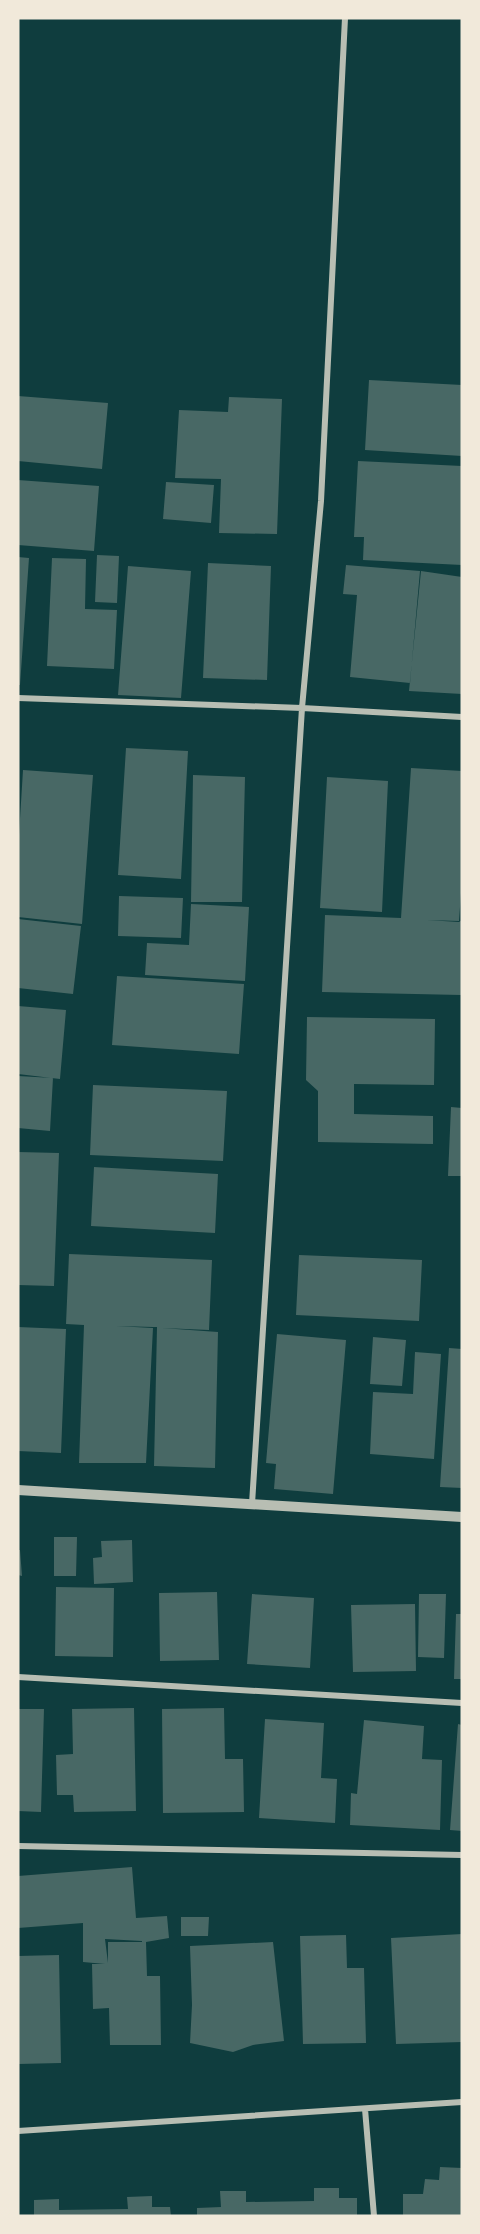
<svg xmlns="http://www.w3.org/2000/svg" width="480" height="2234" font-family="'Golos Text',sans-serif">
<rect width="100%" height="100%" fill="#0f3d3e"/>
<!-- building -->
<path fill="#486865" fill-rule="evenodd" d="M369,380L462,385V456L365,450Z
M18,396L108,403L102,469L18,461Z
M229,397L282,399L277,534L219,533L221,479L175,478L179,410L228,412Z
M358,461L462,466V565L363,560L364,537H354Z
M18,480L99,486L94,551L18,545Z
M166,482L214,485L211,523L163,519Z
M97,555L119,556L117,603L95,602Z
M18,557L29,558L20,685H18Z
M52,558L86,559L85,609L117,610L114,669L47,666Z
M208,563L271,566L267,680L203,678Z
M346,565L420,571L410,683L350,677L357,595L343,594Z
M128,566L191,571L181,698L118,695Z
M421,571L462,577V694L409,691Z
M126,748L188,751L181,879L118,875Z
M411,768L462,771V879L459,921L427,920L459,922L462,920L461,995L322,992L325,915L401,918Z
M23,770L93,775L82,924L18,917V851Z
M193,775L245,777L242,902H191Z
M327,777L388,781L382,912L320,908Z
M119,896L183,898L181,938L118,936Z
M191,904L249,907L245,981L145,975L147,943L189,945Z
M18,919L81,926L73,994L18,988Z
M117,976L244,984L239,1054L112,1045Z
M18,1006L66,1010L60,1079L18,1074Z
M307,1017L435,1019L434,1085L354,1084V1114L433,1116V1144L318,1142V1091L306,1080Z
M18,1076L53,1078L50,1131L18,1128Z
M93,1085L227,1091L223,1161L90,1155Z
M451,1107L462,1108V1176H448Z
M18,1152L59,1153L54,1286L18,1285Z
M94,1167L218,1174L215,1233L91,1226Z
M69,1254L212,1260L209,1330L162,1328L218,1332L215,1468L154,1466L157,1327H153L116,1326L153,1328L146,1463H79L84,1325L66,1324Z
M299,1255L422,1260L419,1321L296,1315Z
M18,1327L66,1329L61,1453L18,1451Z
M277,1334L346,1340L333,1494L274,1489L276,1464L266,1463Z
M373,1337L406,1340L402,1386L370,1384Z
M449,1348L462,1349V1488L440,1487Z
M415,1352L441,1354L434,1459L370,1454L373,1392L413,1394Z
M54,1537H77L76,1576H54Z
M132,1540L133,1582L94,1584L93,1558L102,1557L101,1541Z
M18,1550H20L22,1576L18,1575Z
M56,1587L114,1588L113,1657L55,1656Z
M217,1592L219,1660L160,1661L159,1593Z
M252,1594L314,1598L310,1668L247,1664Z
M419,1594H446L444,1658L418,1657Z
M415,1604L416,1671L353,1672L351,1605Z
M456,1614H462V1679H454Z
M134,1708L136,1811L74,1812L73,1795H57L56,1755L73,1754L72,1709Z
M224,1708L225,1759H243L244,1812L163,1813L162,1709Z
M18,1709H44L41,1812L18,1811Z
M265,1719L324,1723L321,1778L337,1779L335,1823L259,1818Z
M364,1720L424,1726L422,1759L442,1760L440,1830L350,1825L351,1793L357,1794Z
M458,1724L462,1725V1831L450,1830Z
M132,1867L136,1918L167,1916L169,1938L146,1942L147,1976H160L161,2045H110L109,2008L93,2009L92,1964H105L83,1962V1923L18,1928V1876ZM105,1939L142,1941V1942H108V1963Z
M181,1917H209L208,1936H181Z
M462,1934V2042L396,2044L391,1938Z
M346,1935L347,1968H364L366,2043L303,2044L300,1936Z
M273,1942L284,2041L253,2045L233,2052L190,2043L192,2005L190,1946Z
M59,1955L61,2063L18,2064V1956Z
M440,2167L462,2168V2216H403V2194H423L425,2179L439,2180Z
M314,2188H339V2198H357V2216H197V2208L221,2207L220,2191H246V2202L314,2201Z
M152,2196V2207H170L171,2216H34V2200L59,2199V2210L128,2209L127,2197Z"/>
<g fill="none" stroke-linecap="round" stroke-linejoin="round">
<!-- minor -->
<path stroke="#b8beb3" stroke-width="6" d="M18,698L302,708L462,717
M252,1504L302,708L321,501L345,18
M18,1677L462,1703
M18,1846L462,1855
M365,2109L374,2216
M18,2131L462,2102"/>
<!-- tertiary -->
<path stroke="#b8beb3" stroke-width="10" d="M18,1490L462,1517"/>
</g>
<!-- border -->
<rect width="480" height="2234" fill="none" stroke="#f1e9da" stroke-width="39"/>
</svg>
